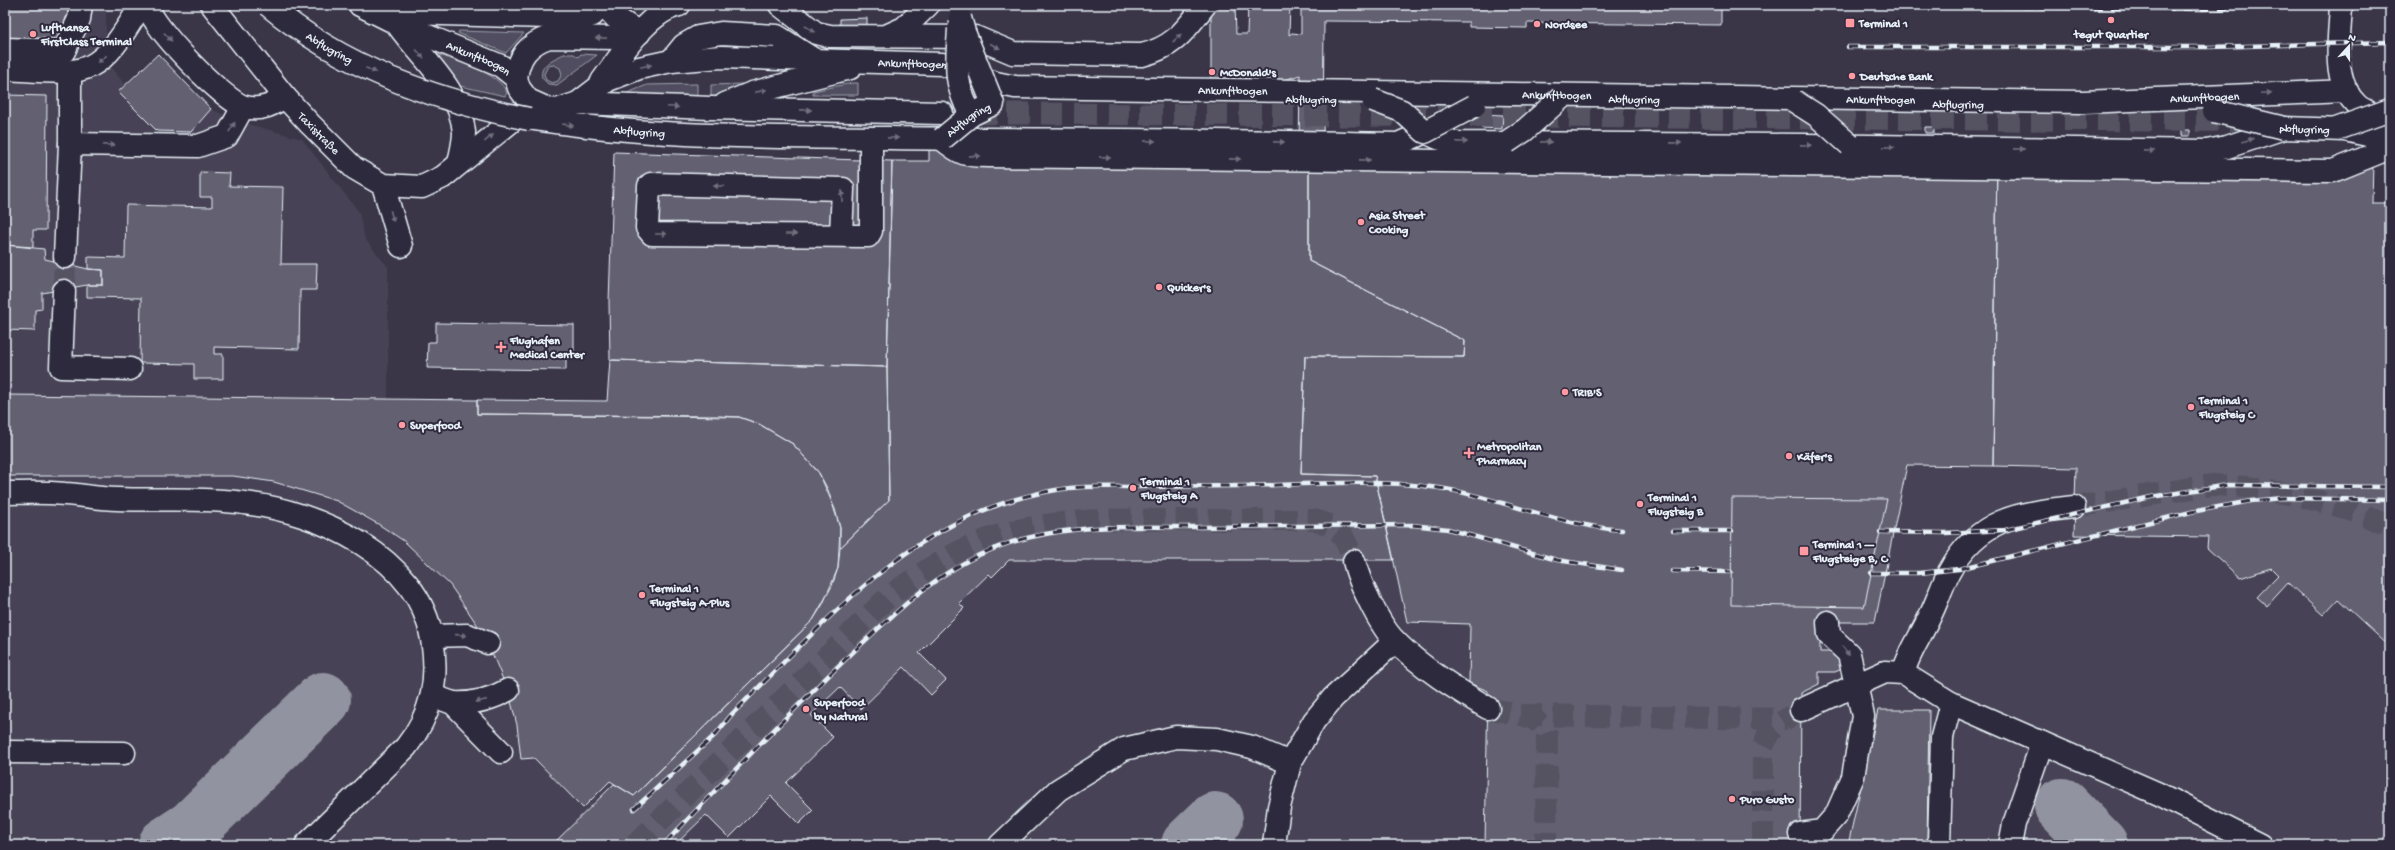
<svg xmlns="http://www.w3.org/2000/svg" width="2395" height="850" font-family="'Gochi Hand',sans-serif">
<rect width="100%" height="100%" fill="#3a3648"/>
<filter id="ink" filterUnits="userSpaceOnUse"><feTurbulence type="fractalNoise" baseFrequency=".025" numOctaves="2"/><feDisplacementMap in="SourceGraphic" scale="8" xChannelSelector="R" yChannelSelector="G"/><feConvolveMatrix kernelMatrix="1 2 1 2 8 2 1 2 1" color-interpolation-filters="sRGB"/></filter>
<g filter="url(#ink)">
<!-- built -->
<path fill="#464354" d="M5,5H106V36L97,48L125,85L158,54L211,109L237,121L302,139L359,212L365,239L388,267V399L607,401L610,360L609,302L614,152L892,161L2373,163L2372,202L2390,203V845H5Z"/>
<!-- green -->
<path fill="#504e5f" stroke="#9ca0ac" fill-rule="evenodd" d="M459,31L524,33L506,53L458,33Z
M437,54C457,62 499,72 507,93L505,96L460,86Z
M564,54H574L578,57L581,54L597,55L557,85L548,84L542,78C539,64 554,59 564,54ZM554,65L560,68L562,74L558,81L552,83L546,80L544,74L548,66Z
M852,83H858V95H813V91Z
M697,84V102L615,98L647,85Z
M742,84L711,102V85Z"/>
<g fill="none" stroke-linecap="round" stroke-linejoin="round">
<!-- taxiway -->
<path stroke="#9194a0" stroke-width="56" d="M2062,806L2100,845
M166,845L192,828L323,700
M1189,845L1215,820"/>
</g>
<!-- building -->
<path fill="#636171" stroke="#e8f1f8" d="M5,5H70L57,46L5,44Z
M1211,5H1235L1236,34H1247L1248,5H1290L1289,35L1292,33L1301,34V5H1721V25L1527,23V28L1469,27V22L1324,21L1323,151L1299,150L1300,75L1284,80L1254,79L1235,75V81H1211Z
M867,18V26H840V19Z
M158,54L211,109L191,132L157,131L118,92Z
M5,95L47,96L46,230H33V247L5,245Z
M1481,114L1503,115L1502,129L1481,128Z
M1476,118H1481V126H1475Z
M1925,127H1934V133H1925Z
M2181,130H2190V136H2181Z
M929,146L1309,151V261L1465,341L1464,357L1305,356L1301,474L1375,476L1394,560H1009L992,577L989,574L959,603L964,608L919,653L946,680L931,695L904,667L861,709L840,687L811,715L833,737L786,783L813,810L799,824L771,796L729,838L706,815L677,843L679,845H552L614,784L634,796L813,620L832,586L838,568L840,548L889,500L887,367L892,161H929Z
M1309,151L1997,157L1993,466L1907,465L1875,622H1820V652H1838L1842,669L1835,672H1819V684L1801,693L1800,845H1485L1488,691L1469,683L1470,624L1407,622L1375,476L1301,474L1305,356L1464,357L1465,341L1309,261Z
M614,152L892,161L887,367L610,360L609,302Z
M1997,157L2373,163L2372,203H2390V647L2338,599L2323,615L2288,583L2267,606L2257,597L2278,575L2271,568L2240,578L2207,548L2208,537L2074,535L2076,468L1993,466Z
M200,172L230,173L229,186L283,187L281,264H317L316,290H300L299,349L214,347V354H223V379H194V364L140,363L141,298L87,297V285H103V270L88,269V257L125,258L126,205L212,207V197H200Z
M5,245L44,249L45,259L88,269L103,270V285H87L42,293V309L35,310V331L5,330Z
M436,323L574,325V352H566V370L427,368L428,342H436Z
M610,360L887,367L889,500L840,548V528L835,509L819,473L793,444L759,424L739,417L720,416L477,414V400L607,401Z
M5,395L477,400V414L739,417L759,424L793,444L819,473L828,490L840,528L838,568L823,604L813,620L634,796L610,781L583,808L534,758L521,759L517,725L509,694L485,636L450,585L404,541L378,524L337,501L274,482L233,476H5Z
M1732,498L1887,499L1864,607L1731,605Z
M1878,710H1929L1927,845H1848Z"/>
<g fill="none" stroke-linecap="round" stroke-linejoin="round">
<!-- minor-tunnel -->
<path stroke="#545262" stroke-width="22" stroke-dasharray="22 11" stroke-linecap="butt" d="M942,113L2239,121
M64,291L65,257
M2074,507L2212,485L2248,487L2299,496L2350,509L2390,526
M1488,708C1508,714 1540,712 1547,735L1546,845
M1520,715L1787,719
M635,845L889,596C918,576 947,555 980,542C1041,518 1106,519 1171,520C1218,520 1266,520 1313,520C1341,526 1344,536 1354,561
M1763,845V747L1769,732L1792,715"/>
<defs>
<g id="minor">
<path d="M148,5C149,25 225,102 245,107C261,111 272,105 285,97"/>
<path id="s1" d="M212,5L285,97L310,124L354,168L383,185L422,187L443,177L514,119L531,110"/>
<path id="s2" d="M360,5L396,23L501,66L516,78L519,88L528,100L548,109L557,110L578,103L608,80L639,68L671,61L721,57L942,64L996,83L1015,87L2083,102L2347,91"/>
<path d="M604,5L615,17L639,33"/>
<path d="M780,5L816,33L830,36L975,37L1013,53L1142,55C1175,47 1185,30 1205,5"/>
<path d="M2341,5C2340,38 2330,81 2358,106C2367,113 2379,116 2389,120"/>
<path d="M382,9L406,13L584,18L593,15L601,5"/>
<path d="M397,24C421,58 460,88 464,132C464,142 461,153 459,163"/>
<path d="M886,36L904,28L928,5"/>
<path d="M5,49L64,51L79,19L81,5"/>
<path d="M671,61L684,45L698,37L721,33L777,36L813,59"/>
<path d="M5,69C88,74 96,81 141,5"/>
<path d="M516,78C519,56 528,44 549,37L617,38L639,33"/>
<path d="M602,81C621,56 647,12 679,5"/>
<path d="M578,103L711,108L942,113"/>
<path d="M725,104L752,93L850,68"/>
<path id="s3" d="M534,119C652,138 770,137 890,138C1059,140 1229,140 1398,144L1425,132L1438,138L1457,143L1804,145L2207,151L2227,147L2284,128L2345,130L2390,140"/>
<path d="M942,139C960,154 965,156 989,156L2333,171L2390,148"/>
<path d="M70,144L198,146L227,136L243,107"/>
<path d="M383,185L401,246"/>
<path d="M841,235L843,189L651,184L649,186L647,228L652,234L868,236L871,231V138"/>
<path d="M65,257L70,144V73"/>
<path d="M64,291L61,367L130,369"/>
<path d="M5,493C25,493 45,492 65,494C83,495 99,499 117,499C159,501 202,497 244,503C318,511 419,557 432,639C439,680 432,714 406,747L306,845"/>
<path d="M1354,561C1359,582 1380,627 1396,642C1422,668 1456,689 1488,708"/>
<path d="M432,636L467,635L488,643"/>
<path d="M1903,673C1909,652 1921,636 1930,616C1937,602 1942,586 1949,572C1978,518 2019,513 2074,507"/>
<path d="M433,696L453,703L501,752"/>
<path d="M453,703C473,704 490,700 508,690"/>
<path d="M1801,710L1885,672L1903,673L1951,703L2159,794L2260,845"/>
<path d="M5,752L124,753"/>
<path d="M1800,834L1822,831L1836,815L1853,777L1863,716L1849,654L1829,635L1828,622"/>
<path d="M1000,845L1058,790L1124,749L1176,737L1217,739L1252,747L1290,763"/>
<path d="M1274,845L1279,807L1290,763L1314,721L1333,698L1395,641"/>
<path d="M1939,845L1942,737L1951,703"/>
<path d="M2010,845L2014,824L2042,743"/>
</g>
</defs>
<!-- minor casing -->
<use href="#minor" stroke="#e8f1f8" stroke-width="25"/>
<!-- minor -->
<use href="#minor" stroke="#2f2a3d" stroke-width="22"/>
<defs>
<path id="rail" d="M1850,5L2204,9L2331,5
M1848,47H2209L2390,42
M1673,531H1732
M1880,532L1945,533L2005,530L2151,497L2228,485L2390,487
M1672,571L1731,572
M1871,573H1919L1959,569L2191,512L2251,501L2282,498L2390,500
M634,809L715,735L732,714C833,615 920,506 1070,488C1089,486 1109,487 1129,487C1166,487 1204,486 1241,486C1310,485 1388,477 1456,491C1512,503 1564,526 1622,530
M666,842C727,778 788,714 852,653C897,611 939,569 998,547C1060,523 1129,527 1195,527C1267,526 1339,526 1412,525L1448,529L1557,560L1622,570"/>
</defs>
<!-- rail casing -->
<use href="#rail" stroke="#e8f1f8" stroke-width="4.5"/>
<!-- rail -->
<use href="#rail" stroke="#2f2a3d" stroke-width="3" stroke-dasharray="9" stroke-linecap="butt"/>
<defs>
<g id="minor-bridge">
<path id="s4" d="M268,5C343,68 434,100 529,119"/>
<path d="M959,29C957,65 953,82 971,115"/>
<path d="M1373,100L1402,111L1425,132L1474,106"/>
<path d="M1794,101L1816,115L1850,145"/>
<path d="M2214,111L2284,128"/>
<path d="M2336,129L2390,110"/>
<path id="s5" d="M942,139L971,115L993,104L964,32L960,18"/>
<path d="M1507,142L1525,130L1561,98"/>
</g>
</defs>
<!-- minor-bridge casing -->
<use href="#minor-bridge" stroke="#e8f1f8" stroke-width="25" stroke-linecap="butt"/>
<!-- minor-bridge -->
<use href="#minor-bridge" stroke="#2f2a3d" stroke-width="22"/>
</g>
<!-- one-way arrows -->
<defs><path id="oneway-solid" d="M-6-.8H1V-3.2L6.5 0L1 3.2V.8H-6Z"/></defs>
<g fill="#70707e">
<use href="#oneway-solid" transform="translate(810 29) rotate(32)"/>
<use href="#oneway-solid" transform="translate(168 37) rotate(47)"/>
<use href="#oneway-solid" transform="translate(601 38) rotate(-179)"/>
<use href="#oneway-solid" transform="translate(1177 38) rotate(-43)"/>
<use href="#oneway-solid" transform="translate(995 46) rotate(28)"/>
<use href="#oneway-solid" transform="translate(420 54) rotate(49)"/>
<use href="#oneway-solid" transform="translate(102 59) rotate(142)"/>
<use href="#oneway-solid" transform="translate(646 66) rotate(-12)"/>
<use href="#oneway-solid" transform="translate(371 70) rotate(22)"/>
<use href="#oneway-solid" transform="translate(761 91) rotate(-13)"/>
<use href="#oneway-solid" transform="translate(2266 93) rotate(-3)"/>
<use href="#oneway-solid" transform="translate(673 107) rotate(2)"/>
<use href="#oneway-solid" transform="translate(806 110) rotate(1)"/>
<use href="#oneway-solid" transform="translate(568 125) rotate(9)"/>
<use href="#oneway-solid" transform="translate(232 127) rotate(-58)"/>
<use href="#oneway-solid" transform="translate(489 138) rotate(-39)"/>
<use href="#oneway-solid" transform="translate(893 138) rotate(1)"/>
<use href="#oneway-solid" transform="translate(2248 140) rotate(-19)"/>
<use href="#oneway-solid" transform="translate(1150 141) rotate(1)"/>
<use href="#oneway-solid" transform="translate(1279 142) rotate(1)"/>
<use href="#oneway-solid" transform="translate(1462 142) rotate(1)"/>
<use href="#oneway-solid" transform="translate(1546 142) rotate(1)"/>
<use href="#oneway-solid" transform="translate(1676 143) rotate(1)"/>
<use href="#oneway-solid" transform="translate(109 145) rotate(1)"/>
<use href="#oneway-solid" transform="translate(1806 145) rotate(1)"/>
<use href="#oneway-solid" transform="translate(1889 147) rotate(1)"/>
<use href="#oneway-solid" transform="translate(2019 149) rotate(1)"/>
<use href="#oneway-solid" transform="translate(2149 151) rotate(1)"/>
<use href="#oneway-solid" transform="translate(975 156) rotate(1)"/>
<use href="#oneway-solid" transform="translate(1105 157) rotate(1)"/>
<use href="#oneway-solid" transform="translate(1235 159) rotate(1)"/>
<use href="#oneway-solid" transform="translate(1365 160) rotate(1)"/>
<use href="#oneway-solid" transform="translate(719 186) rotate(-179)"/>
<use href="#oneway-solid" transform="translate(842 196) rotate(-90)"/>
<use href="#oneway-solid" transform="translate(392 216) rotate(74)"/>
<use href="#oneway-solid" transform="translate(661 234)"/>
<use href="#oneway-solid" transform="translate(791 234)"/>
<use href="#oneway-solid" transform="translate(461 635) rotate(4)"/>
<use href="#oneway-solid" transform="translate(1846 651) rotate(53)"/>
<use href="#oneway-solid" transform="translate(481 701) rotate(167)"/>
</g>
</g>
<!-- markers -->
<g fill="#ff9aa2" stroke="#2f2a3d" stroke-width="1.5">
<circle cx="2111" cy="20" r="4"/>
<rect x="1845" y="18" width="10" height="10" rx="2"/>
<circle cx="1537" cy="24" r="4"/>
<circle cx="33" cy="34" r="4"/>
<circle cx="1212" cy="72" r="4"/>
<circle cx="1852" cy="76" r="4"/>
<circle cx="1361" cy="222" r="4"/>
<circle cx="1159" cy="287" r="4"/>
<path d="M499 341h4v4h4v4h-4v4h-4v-4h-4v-4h4z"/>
<circle cx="1565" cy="392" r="4"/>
<circle cx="2191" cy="407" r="4"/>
<circle cx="402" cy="425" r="4"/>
<path d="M1467 447h4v4h4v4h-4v4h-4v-4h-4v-4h4z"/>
<circle cx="1789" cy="456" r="4"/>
<circle cx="1133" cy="488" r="4"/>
<circle cx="1640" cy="504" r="4"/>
<rect x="1799" y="546" width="10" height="10" rx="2"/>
<circle cx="642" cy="595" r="4"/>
<circle cx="806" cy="709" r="4"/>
<circle cx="1732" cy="799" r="4"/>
</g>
<g text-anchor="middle" stroke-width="4" stroke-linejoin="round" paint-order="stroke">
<!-- poi labels -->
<g font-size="12" font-weight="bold" fill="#e8f1f8" stroke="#2f2a3d" text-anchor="start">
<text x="1859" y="27">Terminal 1</text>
<text x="1545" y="28">Nordsee</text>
<text x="41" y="31">Lufthansa<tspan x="41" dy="14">FirstClass Terminal</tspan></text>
<text x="2111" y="38" text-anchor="middle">tegut Quartier</text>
<text x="1220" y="76">McDonald's</text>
<text x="1860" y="80">Deutsche Bank</text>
<text x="1369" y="219">Asia Street<tspan x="1369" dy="14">Cooking</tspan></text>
<text x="1167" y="291">Quicker's</text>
<text x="510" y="344">Flughafen<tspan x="510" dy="14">Medical Center</tspan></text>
<text x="1573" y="396">TRIB'S</text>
<text x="2199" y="404">Terminal 1<tspan x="2199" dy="14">Flugsteig C</tspan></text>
<text x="410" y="429">Superfood</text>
<text x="1477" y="450">Metropolitan<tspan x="1477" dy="14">Pharmacy</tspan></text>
<text x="1797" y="460">Käfer's</text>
<text x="1141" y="485">Terminal 1<tspan x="1141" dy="14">Flugsteig A</tspan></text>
<text x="1648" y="501">Terminal 1<tspan x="1648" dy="14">Flugsteig B</tspan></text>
<text x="1813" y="548">Terminal 1 —<tspan x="1813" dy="14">Flugsteige B, C</tspan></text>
<text x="650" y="592">Terminal 1<tspan x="650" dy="14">Flugsteig A-Plus</tspan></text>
<text x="814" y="706">Superfood<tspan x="814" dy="14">by Natural</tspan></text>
<text x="1740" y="803">Puro Gusto</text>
</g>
<!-- street labels -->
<g font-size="12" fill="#e8f1f8" stroke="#2f2a3d">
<text dy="4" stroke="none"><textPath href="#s4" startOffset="75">Abflugring</textPath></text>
<text dy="4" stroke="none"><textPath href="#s2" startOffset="130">Ankunftbogen</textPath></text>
<text dy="4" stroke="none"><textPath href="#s2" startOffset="597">Ankunftbogen</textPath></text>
<text dy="4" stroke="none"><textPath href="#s2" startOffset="921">Ankunftbogen</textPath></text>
<text dy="4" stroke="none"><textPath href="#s2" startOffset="1245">Ankunftbogen</textPath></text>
<text dy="4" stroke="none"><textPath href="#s2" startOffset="1893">Ankunftbogen</textPath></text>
<text x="1311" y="103">Abflugring</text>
<text transform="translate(1634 99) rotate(1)" y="4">Abflugring</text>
<text dy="4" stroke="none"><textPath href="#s2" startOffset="1569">Ankunftbogen</textPath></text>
<text transform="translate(1958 104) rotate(1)" y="4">Abflugring</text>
<text dy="4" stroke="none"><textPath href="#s5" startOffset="33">Abflugring</textPath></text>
<text dy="4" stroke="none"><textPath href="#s3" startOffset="1779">Abflugring</textPath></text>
<text dy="4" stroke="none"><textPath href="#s1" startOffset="167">Taxistraße</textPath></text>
<text dy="4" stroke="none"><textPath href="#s3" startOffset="106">Abflugring</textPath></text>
</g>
</g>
<!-- margin -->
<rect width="2395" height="850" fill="none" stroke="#2f2a3d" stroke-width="20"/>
<rect x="10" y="10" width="2375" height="830" fill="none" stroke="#e8f1f8" stroke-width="1.5" filter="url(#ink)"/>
<!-- north arrow -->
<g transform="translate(2349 46) rotate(21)" stroke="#2f2a3d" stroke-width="3" paint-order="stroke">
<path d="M0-3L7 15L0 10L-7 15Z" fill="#e8f1f8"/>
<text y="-6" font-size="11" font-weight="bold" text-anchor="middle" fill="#e8f1f8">N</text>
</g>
</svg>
